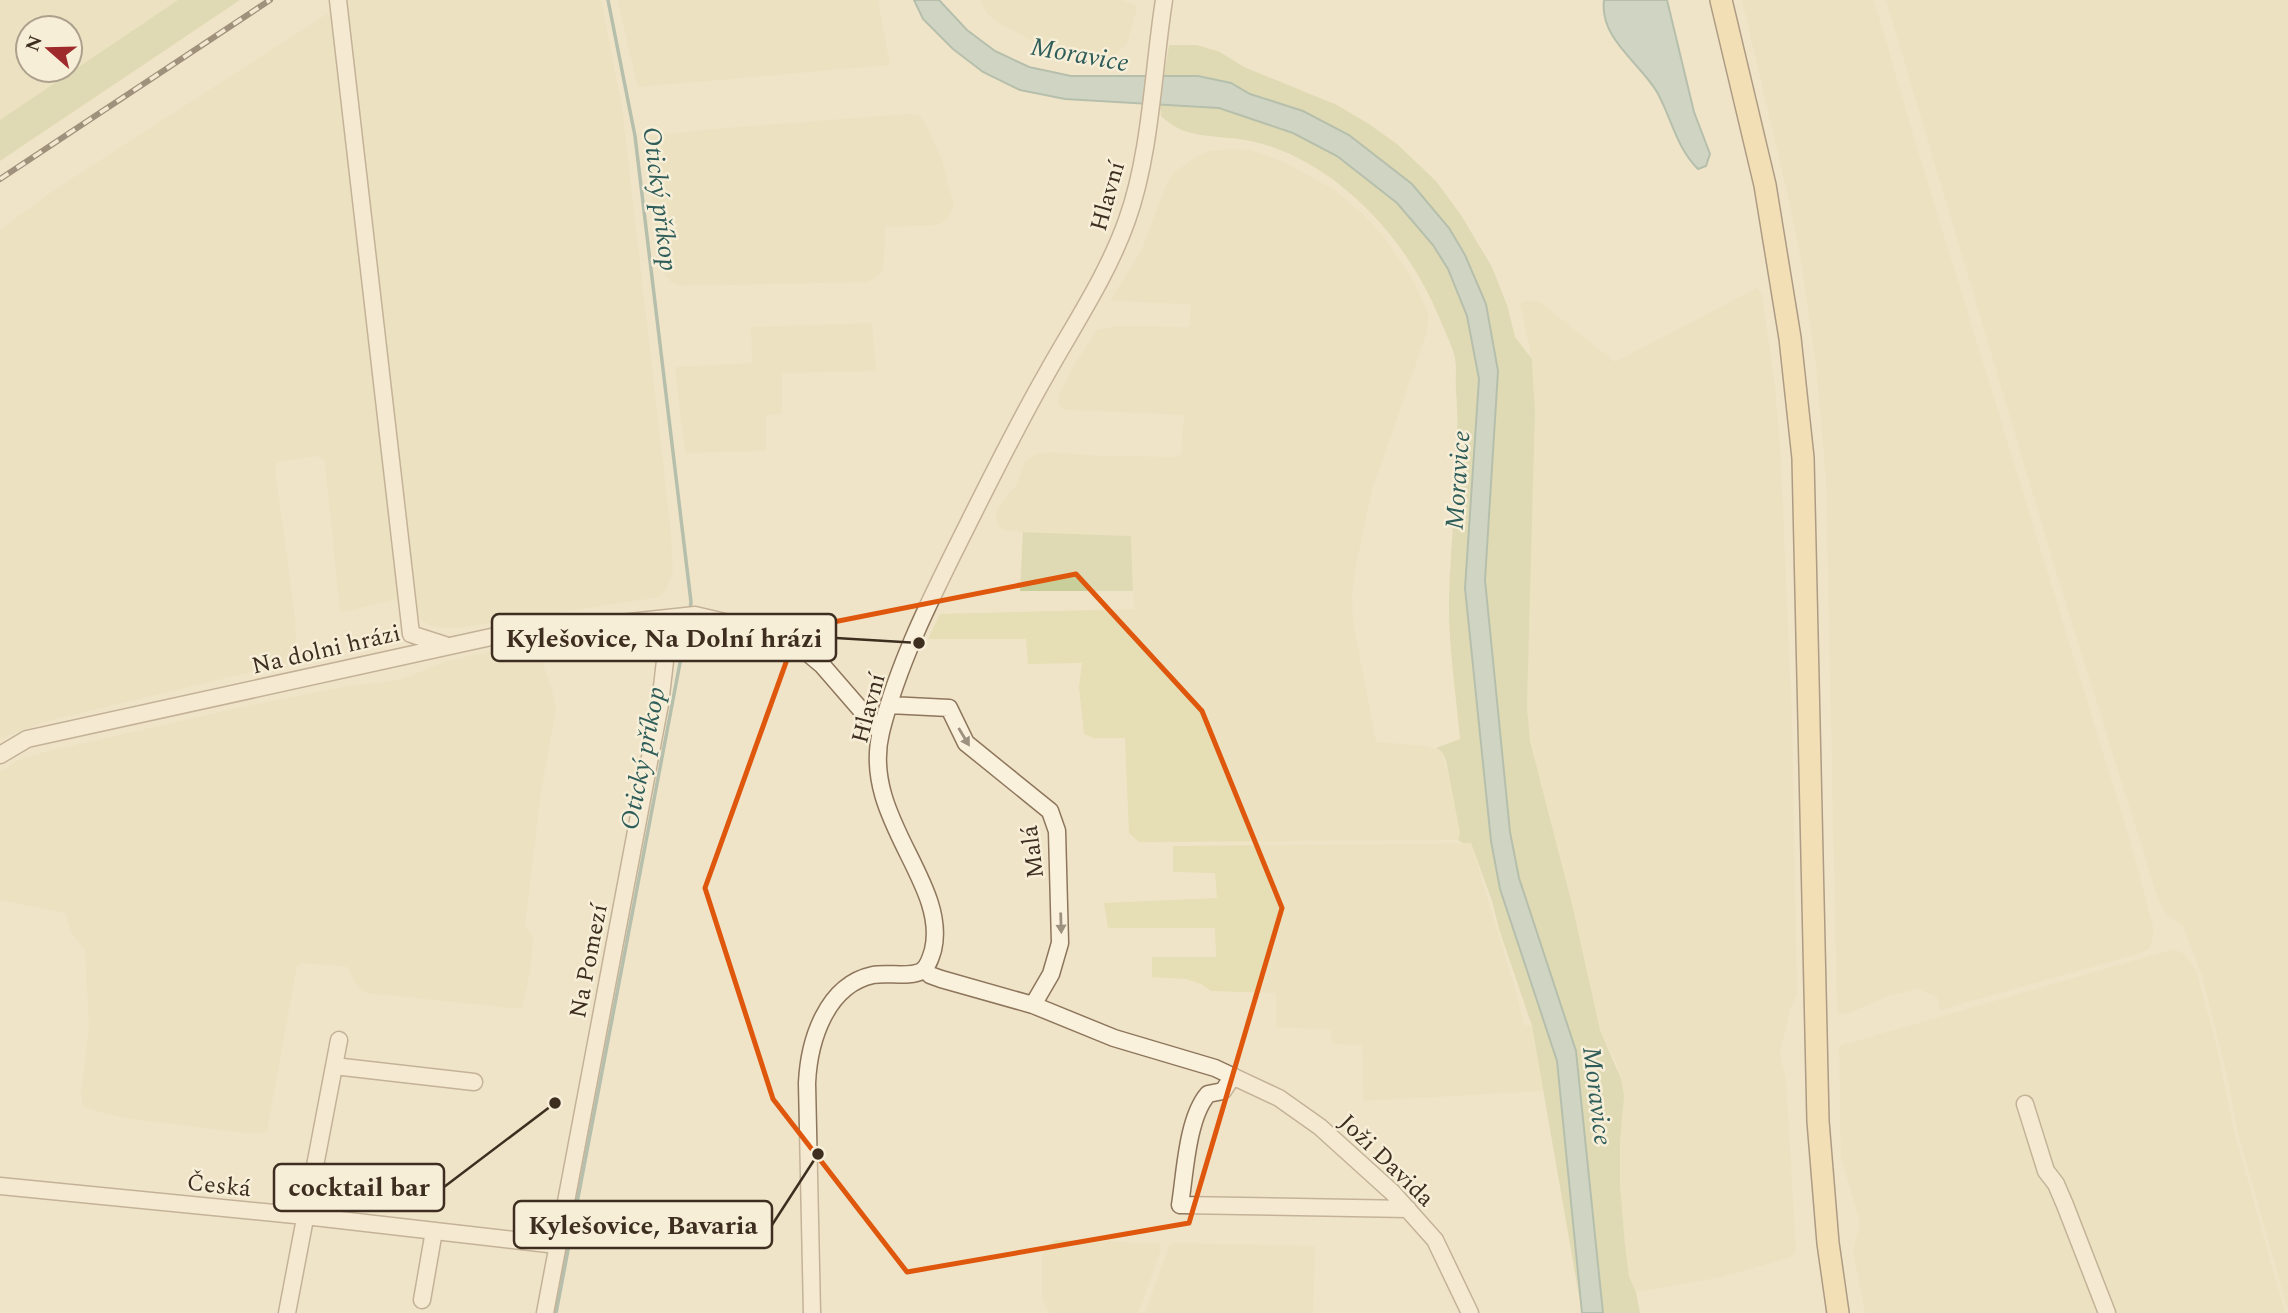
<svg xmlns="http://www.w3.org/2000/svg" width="2288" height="1313" font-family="Spectral,serif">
<rect width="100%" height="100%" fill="#f0e4c8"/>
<!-- farmland -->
<path fill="#e6deb5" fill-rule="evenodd" d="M0,0H178L0,120ZM28,28H70V70H28Z
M347,0H601L622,107L670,523L673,572L667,588L659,597L457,628L435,627L424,622L418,616L414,606L344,2Z
M617,0H878L890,65L638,87Z
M980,0H1120L1136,5L1137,8L1127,44L1114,55L1107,57L1082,52L1062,51L1040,45L995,21L987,13Z
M1742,0H1874L1915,141L2130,840L2154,930L2150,948L2141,953L1940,1010L1937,997L1918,989L1891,995L1852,1012L1839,1015L1837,1012L1826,479L1816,365L1801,260L1788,196Z
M1886,0H2288V1310L2237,1130L2229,1083L2202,976L2183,926L2166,914L2158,899L2057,575Z
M336,8L400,598L340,613L325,462L318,456L277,462L275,468L295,617L296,656L292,662L44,722L0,739V230L54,190Z
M906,114H918L924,121L941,157L954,206L947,219L938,225L885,227L884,263L882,272L874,279L866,282L683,286L671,282L661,271L645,137L700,130Z
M1234,149L1250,150L1284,162L1333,189L1363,214L1384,237L1412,278L1426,308L1429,318L1426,335L1372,490L1356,565L1352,594L1353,621L1376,742L1426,746L1442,752L1452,790L1460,833L1458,840L1139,842L1129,833L1125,738H1094L1084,734L1079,687L1082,663L1028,664L1026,639H928L940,614L1134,609L1131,536L1009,531L1002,529L997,523L996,512L1010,491L1016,487L1025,461L1034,455L1048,452L1101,456L1178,457L1181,453L1184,417L1182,415L1071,410L1064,409L1058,404L1059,395L1074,365L1097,330L1116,326L1186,327L1190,326L1191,306L1189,304L1110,301L1142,249L1165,187L1174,173L1194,158L1209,151Z
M1757,288L1762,295L1774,377L1780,443L1792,717L1797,995L1790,1010L1780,1053L1786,1080L1796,1252L1791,1257L1722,1277L1636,1292L1629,1276L1625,1245L1620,1183L1618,1067L1600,1030L1572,904L1530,741L1527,707L1535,413L1532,359L1520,304L1525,300L1540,302L1615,362Z
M872,323L876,371L782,373V414L766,415V451L685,453L675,367L752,363L751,327Z
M500,650H538L551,686L556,708L540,799L525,926L533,937L531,968L522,1009L366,993L355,983L348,967L303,963L297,966L267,1132L253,1134L123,1118L83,1107L81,1094L89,1027L85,951L71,932L65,913L0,900V772L18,760L45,752L246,706L348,686L400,680L447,661Z
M1471,843L1516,992L1524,1025L1532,1026L1543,1091L1363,1101L1362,1045L1332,1044L1331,1030L1276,1027V993L1211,991L1201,984L1186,979L1152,977V957H1216L1215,928H1108L1104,903L1217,898L1215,873L1173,872V846Z
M2174,949L2184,954L2196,970L2216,1044L2234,1131L2285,1313H1865L1853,1250L1860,1222L1841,1159L1839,1046Z
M1055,1240L1160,1243L1161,1248L1154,1270L1138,1313H1050L1042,1300V1250Z
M1175,1243L1315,1246L1313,1313H1145L1169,1246Z"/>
<!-- green -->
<path fill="#c9cf9b" d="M178,0H240L0,161V120Z
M1169,45H1197L1220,52L1244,67L1337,105L1369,124L1397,144L1436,181L1461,215L1492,267L1507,305L1515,337L1532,359L1535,413L1527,707L1530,741L1572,904L1600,1030L1621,1079L1624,1096L1620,1142V1183L1625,1245L1629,1276L1636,1292L1640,1313H1603L1576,1051L1519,878L1510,832L1485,580L1498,371L1465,255L1449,228L1412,184L1349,135L1303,111L1250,94L1231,83L1198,76L1164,75Z
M1160,104L1219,108L1293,133L1337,156L1397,203L1433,245L1448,269L1467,316L1479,379L1465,588L1491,841L1500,889L1557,1061L1582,1313L1532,1026L1499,929L1492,901L1471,843H1463L1458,840L1460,833L1446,760L1442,752L1436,748L1460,739C1456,693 1448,644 1449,597C1451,528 1461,459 1456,390C1455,380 1457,369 1455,358C1453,349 1448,338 1444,329C1421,271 1388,223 1340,185C1315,165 1281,147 1250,141C1218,134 1186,141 1161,116Z
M1023,532L1131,536L1133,591H1020Z"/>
<!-- water -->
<path fill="#a9c4bc" stroke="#6f938a" stroke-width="2" d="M914,0H939L967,30L995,51L1029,67L1071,76H1198L1231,83L1250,94L1303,111L1349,135L1412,184L1449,228L1465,255L1486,304L1498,371L1485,580L1510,832L1519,878L1576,1051L1603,1313H1582L1557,1061L1500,889L1491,841L1465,588L1479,379L1467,316L1448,269L1433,245L1397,203L1337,156L1293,133L1219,108L1065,99L1020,90L983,72L953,49L923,19Z
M1604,0H1667L1694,112L1710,154L1706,166L1698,169C1676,147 1672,119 1657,92C1640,63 1599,38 1604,0Z"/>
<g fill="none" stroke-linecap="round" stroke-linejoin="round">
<!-- stream -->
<path stroke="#6f938a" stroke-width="3.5" d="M608,0L635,136L691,602L690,610
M556,1313L688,621"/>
<defs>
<path id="minor" d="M338,0L411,634L445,645
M889,705L949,708L966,743L1050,811L1057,831L1060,943L1051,974L1033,1005
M0,755L27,739L491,637L695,615L763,631L804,650L822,665L881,733
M925,969L930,975L941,979L1033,1005L1114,1038L1215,1068L1279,1098L1320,1127L1393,1193L1435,1240L1470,1313
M334,1066L474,1082
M1233,1076L1223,1091L1208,1094C1187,1118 1185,1174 1180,1205L1408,1209
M2025,1104L2046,1171L2056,1184L2065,1205L2107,1313
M0,1186L305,1216L557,1245
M422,1300L434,1231
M287,1313L339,1040
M545,1313L660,704L670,618
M812,1313L807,1083C809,1041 826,985 873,975C888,972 909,978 922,971C928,967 931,957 933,950C949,883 860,817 881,732C898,664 930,600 961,538C989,482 1016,427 1047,373C1075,323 1108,274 1127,220C1151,153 1153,70 1164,0"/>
<path id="major" d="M1721,0L1765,185L1790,338L1803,458L1818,1121L1828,1243L1838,1313"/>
</defs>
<!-- minor casing -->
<use href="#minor" stroke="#8d765c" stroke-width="19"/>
<!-- major casing -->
<use href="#major" stroke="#5b4430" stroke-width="24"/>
<!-- minor -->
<use href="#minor" stroke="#faf1dc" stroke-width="16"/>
<!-- major -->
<use href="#major" stroke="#f3d9a0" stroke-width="21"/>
<defs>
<path id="rail" d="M0,179L270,0"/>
</defs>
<!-- rail casing -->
<use href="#rail" stroke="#3d2e20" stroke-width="6"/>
<!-- rail -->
<use href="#rail" stroke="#f7eed8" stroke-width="3.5" stroke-dasharray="10" stroke-linecap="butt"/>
</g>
<!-- one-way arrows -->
<defs><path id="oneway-solid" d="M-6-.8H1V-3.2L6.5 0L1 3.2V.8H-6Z" transform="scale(1.75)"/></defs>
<g fill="#9c907e">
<use href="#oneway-solid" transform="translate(964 737) rotate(59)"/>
<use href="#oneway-solid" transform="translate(1061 923) rotate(88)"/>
</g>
<!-- marked area -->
<path d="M0 0H2288V1313H0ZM1076,574L1202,711L1282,908L1189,1223L907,1272L773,1099L705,888L798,629Z" fill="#f0e4c8" fill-opacity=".55" fill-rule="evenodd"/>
<path fill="none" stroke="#df570d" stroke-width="5" stroke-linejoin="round" d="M1076,574L1202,711L1282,908L1189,1223L907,1272L773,1099L705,888L798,629Z"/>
<g text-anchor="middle" stroke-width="5" stroke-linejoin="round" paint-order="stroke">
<!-- street labels -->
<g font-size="24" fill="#3d2e20" stroke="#f7eed8">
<text transform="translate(1107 196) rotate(-74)" y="8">Hlavní</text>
<text transform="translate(326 649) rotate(-13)" y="8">Na dolni hrázi</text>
<text transform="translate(868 708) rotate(-75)" y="8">Hlavní</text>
<text transform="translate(1032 852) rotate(-97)" y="8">Malá</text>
<text transform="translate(588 961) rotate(-79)" y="8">Na Pomezí</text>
<text transform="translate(1387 1160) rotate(44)" y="8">Joži Davida</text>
<text transform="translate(219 1185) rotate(6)" y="8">Česká</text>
</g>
<!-- water labels -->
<g font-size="26" font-style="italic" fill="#2f5d5a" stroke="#f7eed8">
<text transform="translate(1080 54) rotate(10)" y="9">Moravice</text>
<text transform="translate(661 199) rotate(83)" y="9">Otický příkop</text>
<text transform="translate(1457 480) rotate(-86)" y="9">Moravice</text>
<text transform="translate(642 758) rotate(-79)" y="9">Otický příkop</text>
<text transform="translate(1598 1096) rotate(83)" y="9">Moravice</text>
</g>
</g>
<!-- callouts -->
<path fill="none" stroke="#3d2e20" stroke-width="2.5" d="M919 643L836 638M555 1103L444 1187M818 1154L772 1225"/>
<g fill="#3d2e20" stroke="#f7eed8" stroke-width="2.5">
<circle cx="919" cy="643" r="7"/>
<circle cx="555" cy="1103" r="7"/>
<circle cx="818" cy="1154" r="7"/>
</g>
<g fill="#f7eed8" stroke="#3d2e20" stroke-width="2.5">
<rect x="492" y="614" width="344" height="47" rx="7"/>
<rect x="274" y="1164" width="170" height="47" rx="7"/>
<rect x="514" y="1201" width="258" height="47" rx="7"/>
</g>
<g font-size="26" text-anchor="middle" font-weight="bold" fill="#3d2e20">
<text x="664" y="647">Kylešovice, Na Dolní hrázi</text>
<text x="359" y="1196">cocktail bar</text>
<text x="643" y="1234">Kylešovice, Bavaria</text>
</g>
<!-- north arrow -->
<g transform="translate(49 49) rotate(290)"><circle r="33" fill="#f7eed8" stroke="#ada18e" stroke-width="2"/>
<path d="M0-5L12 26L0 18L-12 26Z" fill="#9e2a2b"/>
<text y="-10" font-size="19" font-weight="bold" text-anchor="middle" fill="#3d2e20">N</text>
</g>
</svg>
